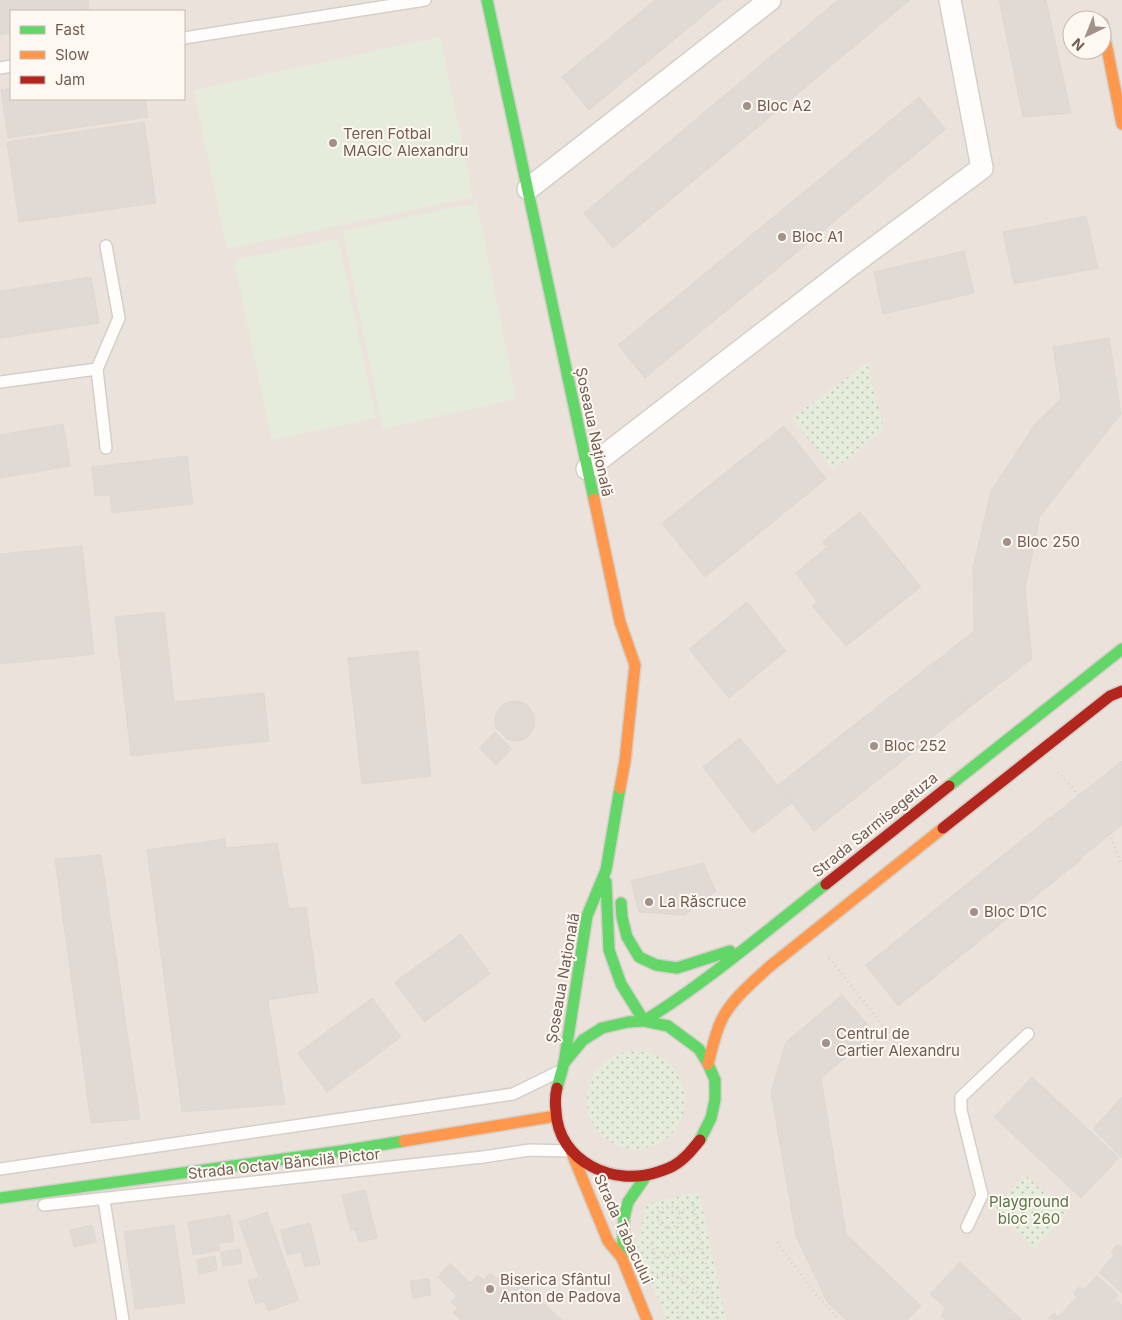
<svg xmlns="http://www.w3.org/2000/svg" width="1122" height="1320" font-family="Inter,sans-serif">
<defs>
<pattern id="grass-dots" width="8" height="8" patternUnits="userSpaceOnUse" patternTransform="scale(1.25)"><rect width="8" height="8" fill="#e5ecdb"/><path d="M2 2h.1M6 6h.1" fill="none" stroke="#bec2b4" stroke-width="1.8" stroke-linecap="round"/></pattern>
</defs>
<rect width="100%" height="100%" fill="#f6f3ee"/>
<!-- residential -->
<path fill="#ebe3db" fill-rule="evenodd" d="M0,0H1122V1320H0ZM11,11H184V99H11ZM1072,20H1102V50H1072Z"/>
<!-- grass -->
<path fill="url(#grass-dots)" d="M867,363L884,430L833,470L792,418Z
M587 1100a49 49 0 1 1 98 0a49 49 0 1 1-98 0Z
M1025,1175L1067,1213L1035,1248L993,1209Z
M699,1192L726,1320H667L637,1246L647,1204Z"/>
<!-- pitch -->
<path fill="#e5ecdb" d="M440,37L473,197L227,249L194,90Z
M477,203L516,399L383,429L343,231Z
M338,239L376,418L272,440L234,260Z"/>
<!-- building -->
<path fill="#e0d9d4" stroke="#dfd7d1" d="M0,0H88L89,11H11V33L0,35Z
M655,0H722L589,110L562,77Z
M838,0H910L613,248L584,213Z
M999,0H1046L1071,113L1023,117Z
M11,88V99H145L148,117L8,138L1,90Z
M919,97L946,129L645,378L618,345Z
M144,122L156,203L19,222L7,142Z
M1086,216L1098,268L1014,284L1003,232Z
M964,251L974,293L883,314L874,272Z
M91,277L99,323L0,338V291Z
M1109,338L1121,414L1040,516L1025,589L1032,659L970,707L935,662L974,631L973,568L991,491L1035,424L1061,399L1053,347Z
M63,424L70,466L0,478V435Z
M784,426L826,479L705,577L662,523Z
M187,456L193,504L112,513L110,495L95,496L92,467Z
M860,512L921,587L846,646L812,606L817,602L796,573L827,547L822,542Z
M82,546L94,654L0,664V554Z
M747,602L786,651L729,698L689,649Z
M164,612L174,702L264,693L269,741L131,756L115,617Z
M418,651L431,776L362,784L348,658Z
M934,662L970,707L814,831L778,785Z
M512,701H517L524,703L529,707L535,718L534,727L531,733L526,738L519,741H513L507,739L496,728L495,721L496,714L500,707L506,703Z
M495,732L512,749L496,765L479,748Z
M740,738L792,803L753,833L703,767Z
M1122,761V825L1082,857L1050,818Z
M1049,818L1082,859L898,1006L866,965Z
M225,839L226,848L277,843L289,909L306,907L318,992L268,1000L285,1104L182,1112L147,850Z
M101,855L140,1119L91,1123L55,859Z
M703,863L716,891L685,915L639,912L631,881Z
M461,934L490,974L424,1022L395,982Z
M842,995L875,1033L821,1078L846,1234L921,1306L907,1320H846L827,1302L796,1236L771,1092L786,1042Z
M372,998L401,1037L327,1092L298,1053Z
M1032,1077L1119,1158L1081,1198L994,1117Z
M1122,1097V1158L1093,1129Z
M365,1190L377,1238L359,1242L355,1229L351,1230L342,1195Z
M267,1212L299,1300L268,1311L264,1301L256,1304L248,1281L259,1277L239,1222Z
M230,1215L234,1241L219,1243L220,1250L193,1255L188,1222Z
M310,1223L320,1264L305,1267L301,1252L287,1255L281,1230Z
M92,1225L96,1242L74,1247L70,1230Z
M174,1225L185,1303L135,1309L124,1232Z
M1118,1244L1122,1247V1293L1099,1272L1114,1255L1111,1252Z
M240,1249L242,1263L223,1266L221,1252Z
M215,1256L217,1270L199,1274L197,1260Z
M960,1262L1022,1320H946L941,1315L946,1308L930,1294Z
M450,1263L470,1283L478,1275L484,1280L490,1273L497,1280L501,1274L509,1281L514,1276L562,1320H461L453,1313L458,1308L451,1302L457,1296L438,1277Z
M1097,1276L1118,1295L1115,1299L1122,1305V1320L1048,1319L1054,1313L1058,1317L1077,1297L1073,1293L1079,1287L1083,1290Z
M429,1279L431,1295L413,1298L410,1281Z"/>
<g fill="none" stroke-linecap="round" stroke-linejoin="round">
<defs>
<path id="lane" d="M184,38L425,0
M0,68L11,66
M0,382L97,369
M106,448L97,369L119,318L106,246
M0,1169L513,1094L558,1072
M104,1200L123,1320
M44,1205L483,1157L530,1150L570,1151
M967,1227L982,1195L961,1110V1097L1028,1034"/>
<path id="street" d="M528,189L770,0
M587,469L850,266L982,168L950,0"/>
<path id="fast" d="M487,0L594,499
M949,786L1122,649
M606,882L609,950L621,984L644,1021C708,981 766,931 826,884
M621,903L622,917L627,937L639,957L656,965L677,968L730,951
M564,1063L583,1040L602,1028L628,1022L644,1021L668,1026L699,1049L708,1064L715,1080V1100L711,1118L700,1140
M557,1088L564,1063L587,916L606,870L620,788
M0,1198L342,1151L404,1141
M622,1258L624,1218L628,1202L646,1176"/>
<path id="slow" d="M1102,23L1122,124
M594,499L620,622L635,665L625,761L620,788
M708,1064C712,1049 715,1033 722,1019C733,998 752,983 769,967L943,828
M404,1141L556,1116
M571,1151L608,1241L622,1258L647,1320"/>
<path id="jam" d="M943,828L1110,696L1122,691
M826,884L949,786
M557,1088C555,1096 555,1103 556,1111C558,1162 614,1187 658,1172C663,1170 668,1169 673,1166C684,1160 692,1150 700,1140"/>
</defs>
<!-- lane casing -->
<use href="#lane" stroke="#d4cfc9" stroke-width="14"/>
<!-- street casing -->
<use href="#street" stroke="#d4cfc9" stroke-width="24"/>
<!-- fast casing -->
<use href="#fast" stroke="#d4cfc9" stroke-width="14"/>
<!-- slow casing -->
<use href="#slow" stroke="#d4cfc9" stroke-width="14"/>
<!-- jam casing -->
<use href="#jam" stroke="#d4cfc9" stroke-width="14"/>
<!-- path -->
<path stroke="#d8d1cd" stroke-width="3" stroke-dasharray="1 4" stroke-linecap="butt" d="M1058,772L1079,796
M1109,833L1122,865
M829,958L906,1054
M658 1217a11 11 0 1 1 22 0a11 11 0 1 1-22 0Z
M679,1212L693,1205L715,1310L716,1320
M777,1242L817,1296L840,1320
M651,1244L656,1258
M652,1263L656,1258L702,1248
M657,1275L676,1276L691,1286L701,1297L715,1309
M670,1299L682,1320"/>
<!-- lane -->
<use href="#lane" stroke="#fefdfc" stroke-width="11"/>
<!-- street -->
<use href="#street" stroke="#fefdfc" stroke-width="21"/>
<!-- fast -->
<use href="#fast" stroke="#63d668" stroke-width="11"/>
<!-- slow -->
<use href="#slow" stroke="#ff974d" stroke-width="11"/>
<!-- jam -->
<use href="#jam" stroke="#b3261e" stroke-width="11"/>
<!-- tram -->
<path stroke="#e5e3e6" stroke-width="1" d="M1111,0L1122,57"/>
</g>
<!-- markers -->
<g fill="#a19188" stroke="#fdf8f1" stroke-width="2">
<circle cx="747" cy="106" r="5"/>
<circle cx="333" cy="143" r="5"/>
<circle cx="782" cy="237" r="5"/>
<circle cx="1007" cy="542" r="5"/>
<circle cx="874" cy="746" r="5"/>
<circle cx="649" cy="902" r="5"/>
<circle cx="974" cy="912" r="5"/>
<circle cx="826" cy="1043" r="5"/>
<circle cx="490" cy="1289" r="5"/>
</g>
<g text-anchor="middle" stroke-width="4" stroke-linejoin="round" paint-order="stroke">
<!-- poi labels -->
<g font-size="15" fill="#735c51" stroke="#fdf8f1" text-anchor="start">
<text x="757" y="111">Bloc A2</text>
<text x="343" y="139">Teren Fotbal<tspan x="343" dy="17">MAGIC Alexandru</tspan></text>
<text x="792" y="242">Bloc A1</text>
<text x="1017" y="547">Bloc 250</text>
<text x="884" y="751">Bloc 252</text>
<text x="659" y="907">La Răscruce</text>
<text x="984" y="917">Bloc D1C</text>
<text x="836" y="1039">Centrul de<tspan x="836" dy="17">Cartier Alexandru</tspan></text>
<text x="500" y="1285">Biserica Sfântul<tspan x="500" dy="17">Anton de Padova</tspan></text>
</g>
<!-- street labels -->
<g font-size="15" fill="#735c51" stroke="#fdf8f1">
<text transform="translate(594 432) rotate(78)" y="5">Șoseaua Națională</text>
<text transform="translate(875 825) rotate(-39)" y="5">Strada Sarmisegetuza</text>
<text transform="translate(563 978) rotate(-80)" y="5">Șoseaua Națională</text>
<text transform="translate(284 1164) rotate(-6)" y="5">Strada Octav Băncilă Pictor</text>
<text transform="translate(623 1229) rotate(65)" y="5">Strada Tabacului</text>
</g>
<!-- park labels -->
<g font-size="15" fill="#59774b" stroke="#fdf8f1">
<text x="1029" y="1207">Playground<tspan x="1029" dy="17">bloc 260</tspan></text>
</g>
</g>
<!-- legend -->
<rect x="10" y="10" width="175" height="90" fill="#fdf8f1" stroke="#c6bab1"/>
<rect x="20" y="26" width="25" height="8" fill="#63d668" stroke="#c6bab1"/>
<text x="55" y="35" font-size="15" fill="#735c51">Fast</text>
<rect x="20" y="51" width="25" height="8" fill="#ff974d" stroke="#c6bab1"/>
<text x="55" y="60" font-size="15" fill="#735c51">Slow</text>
<rect x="20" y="76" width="25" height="8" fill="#b3261e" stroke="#c6bab1"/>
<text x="55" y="85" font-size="15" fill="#735c51">Jam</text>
<!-- north arrow -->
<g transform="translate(1087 35) rotate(223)"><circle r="24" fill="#fdf8f1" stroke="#c6bab1"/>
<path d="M0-4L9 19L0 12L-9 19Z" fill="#a19188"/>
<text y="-8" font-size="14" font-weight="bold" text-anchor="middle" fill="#735c51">N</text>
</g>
</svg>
